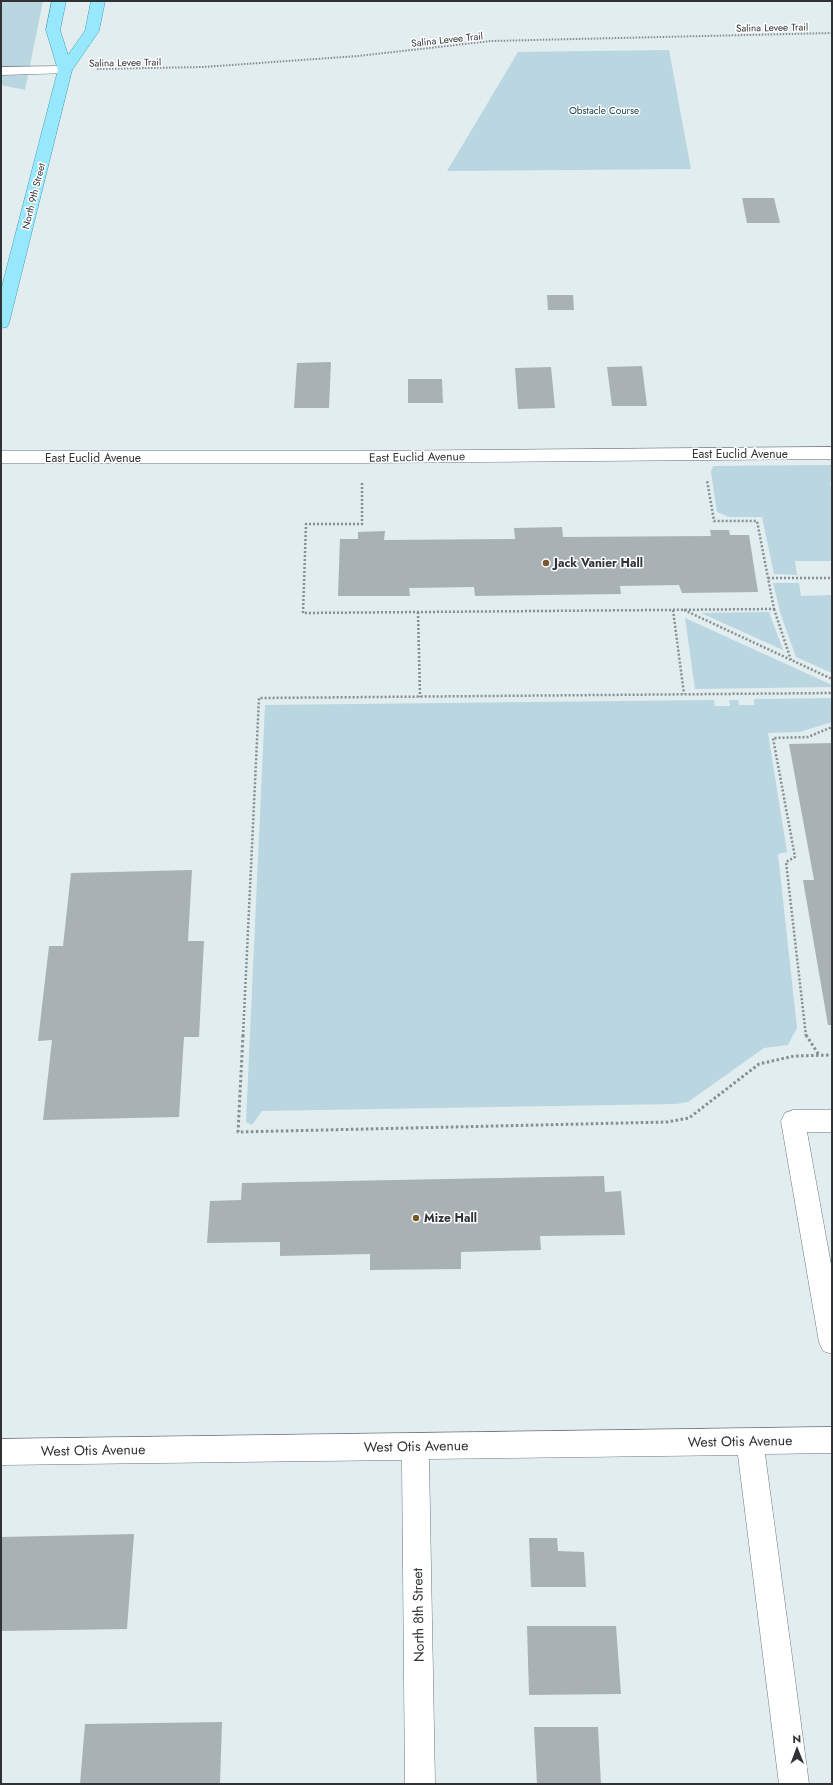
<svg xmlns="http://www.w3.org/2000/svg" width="833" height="1785" font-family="Jost,sans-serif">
<rect width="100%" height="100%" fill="#e2edf0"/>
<!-- green -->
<path fill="#bad6e0" d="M1,1H43L25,90L1,85Z
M669,50L691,169L447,171L518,52Z
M832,465V481L830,482L832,491V561H795L797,575L774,574L762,517H729L717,512L711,472L713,466Z
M773,583H799L801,596L832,595V673L796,657L781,615Z
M769,612L783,650L701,613Z
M685,618L832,685V687L695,689Z
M832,698V722L800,732L768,733L787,852L778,854L797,1028L788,1045L764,1048L688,1102L676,1104L262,1111L252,1125L246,1122L265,705L714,700L715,706H730L729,700H738L739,705H754V699Z"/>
<!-- building -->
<path fill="#a8b2b5" d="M742,198H774L780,223H747Z
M547,295H573L574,310H548Z
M331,362L329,408H294L297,363Z
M642,366L647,406H612L607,367Z
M551,367L555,408L518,409L515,368Z
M408,379H442L443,403H408Z
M562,527L563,537L711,536L710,530H729L730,535H749L758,592L682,593L679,585L620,586L621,594L475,596L474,587L409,588L410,596H338L340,539H358V532L385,531L384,540L515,539L514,528Z
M832,743V1025H828L803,880H814L789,744Z
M192,870L188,941H204L199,1037H184L179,1117L43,1120L52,1040L38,1041L49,946H63L71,873Z
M604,1176L605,1192L621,1191L625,1235L540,1236L541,1250L461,1252V1269L370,1270V1254L280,1256V1242L207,1243L210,1201L241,1200L242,1183Z
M134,1534L127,1629L1,1631V1537Z
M529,1538H557L558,1551L584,1552L586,1587H531Z
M527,1626H616L621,1694L529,1695Z
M222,1722L220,1784H80L85,1724Z
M534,1727H598L601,1784H537Z"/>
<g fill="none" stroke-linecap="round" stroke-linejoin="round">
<defs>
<path id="minor" d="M65,66L70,67L72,70L70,73L1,75V67Z
M832,447V459L362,463H1V451H362Z
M793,1110H832V1132H807L832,1270V1354L823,1351L819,1342L781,1121L785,1113Z
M832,1427V1453L765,1454L809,1784H779L738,1455L429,1459L435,1784H405L402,1460L1,1465V1439Z"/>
<path id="major" d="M52,1H66L60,30L68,55L85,31L91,1H105L99,31L72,70L9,323L7,327L1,328V290L58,70L46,30Z"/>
</defs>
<!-- minor casing -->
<use href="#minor" stroke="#6f787b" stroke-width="1"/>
<!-- major casing -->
<use href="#major" stroke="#469eb6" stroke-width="1"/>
<!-- path-far2 -->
<path stroke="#878e91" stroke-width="2" stroke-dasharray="1.5 1.5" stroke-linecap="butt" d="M97,69L203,67L358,56L491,41L832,33"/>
<!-- path-far1 -->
<path stroke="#878e91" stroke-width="2.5" stroke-dasharray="2 2" stroke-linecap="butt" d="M362,483V524H306L303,613L774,609L757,521H714L707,480
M768,578H832
M774,609L791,660
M673,610L684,694
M684,610L832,679
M418,612L420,697
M243,1036L259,698L832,693
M806,1036L786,862L795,857L773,738L808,737L832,727"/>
<!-- path -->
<path stroke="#878e91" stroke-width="3" stroke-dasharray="2.5 2.5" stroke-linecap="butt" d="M243,1035L238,1132L667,1122L689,1118L759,1064L794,1056L832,1055
M806,1035L819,1055"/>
<!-- minor -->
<use href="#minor" fill="#fff" fill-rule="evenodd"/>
<!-- major -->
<use href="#major" fill="#97e8fd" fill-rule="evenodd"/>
</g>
<!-- markers -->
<g fill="#79572f" stroke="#fff" stroke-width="1.5">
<circle cx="546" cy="563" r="4"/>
<circle cx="416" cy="1218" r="4"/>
</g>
<g text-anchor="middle" stroke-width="3" stroke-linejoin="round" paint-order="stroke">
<!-- far-street labels -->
<g font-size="10" fill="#303335" stroke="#fff">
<text transform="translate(772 27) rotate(-1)" y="4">Salina Levee Trail</text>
<text transform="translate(447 39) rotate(-6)" y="4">Salina Levee Trail</text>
<text transform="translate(125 62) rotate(-1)" y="4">Salina Levee Trail</text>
<text transform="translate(33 196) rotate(-76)" y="4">North 9th Street</text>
</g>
<!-- far-park labels -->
<g font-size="10" fill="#123b46" stroke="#fff">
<text x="604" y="114">Obstacle Course</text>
</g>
<!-- street labels -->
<g font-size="12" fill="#303335" stroke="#fff">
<text x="740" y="458">East Euclid Avenue</text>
<text transform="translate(417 457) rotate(-1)" y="4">East Euclid Avenue</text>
<text x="93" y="462">East Euclid Avenue</text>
</g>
<!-- poi labels -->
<g font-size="12" font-weight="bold" fill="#303335" stroke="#fff" text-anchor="start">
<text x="554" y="567">Jack Vanier Hall</text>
<text x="424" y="1222">Mize Hall</text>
</g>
<!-- near-street labels -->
<g font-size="14" fill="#303335" stroke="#fff">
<text transform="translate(740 1441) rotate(-1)" y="5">West Otis Avenue</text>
<text transform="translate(416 1446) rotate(-1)" y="5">West Otis Avenue</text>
<text transform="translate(93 1450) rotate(-1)" y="5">West Otis Avenue</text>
<text transform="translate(418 1615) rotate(-91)" y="5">North 8th Street</text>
</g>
</g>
<!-- border -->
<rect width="833" height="1785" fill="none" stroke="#303335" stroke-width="4"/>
<!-- north arrow -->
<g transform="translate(797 1749) rotate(359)" stroke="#ffffff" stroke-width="3" paint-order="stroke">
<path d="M0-3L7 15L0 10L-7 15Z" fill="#303335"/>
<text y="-6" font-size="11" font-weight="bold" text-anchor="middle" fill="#303335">N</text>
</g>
</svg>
